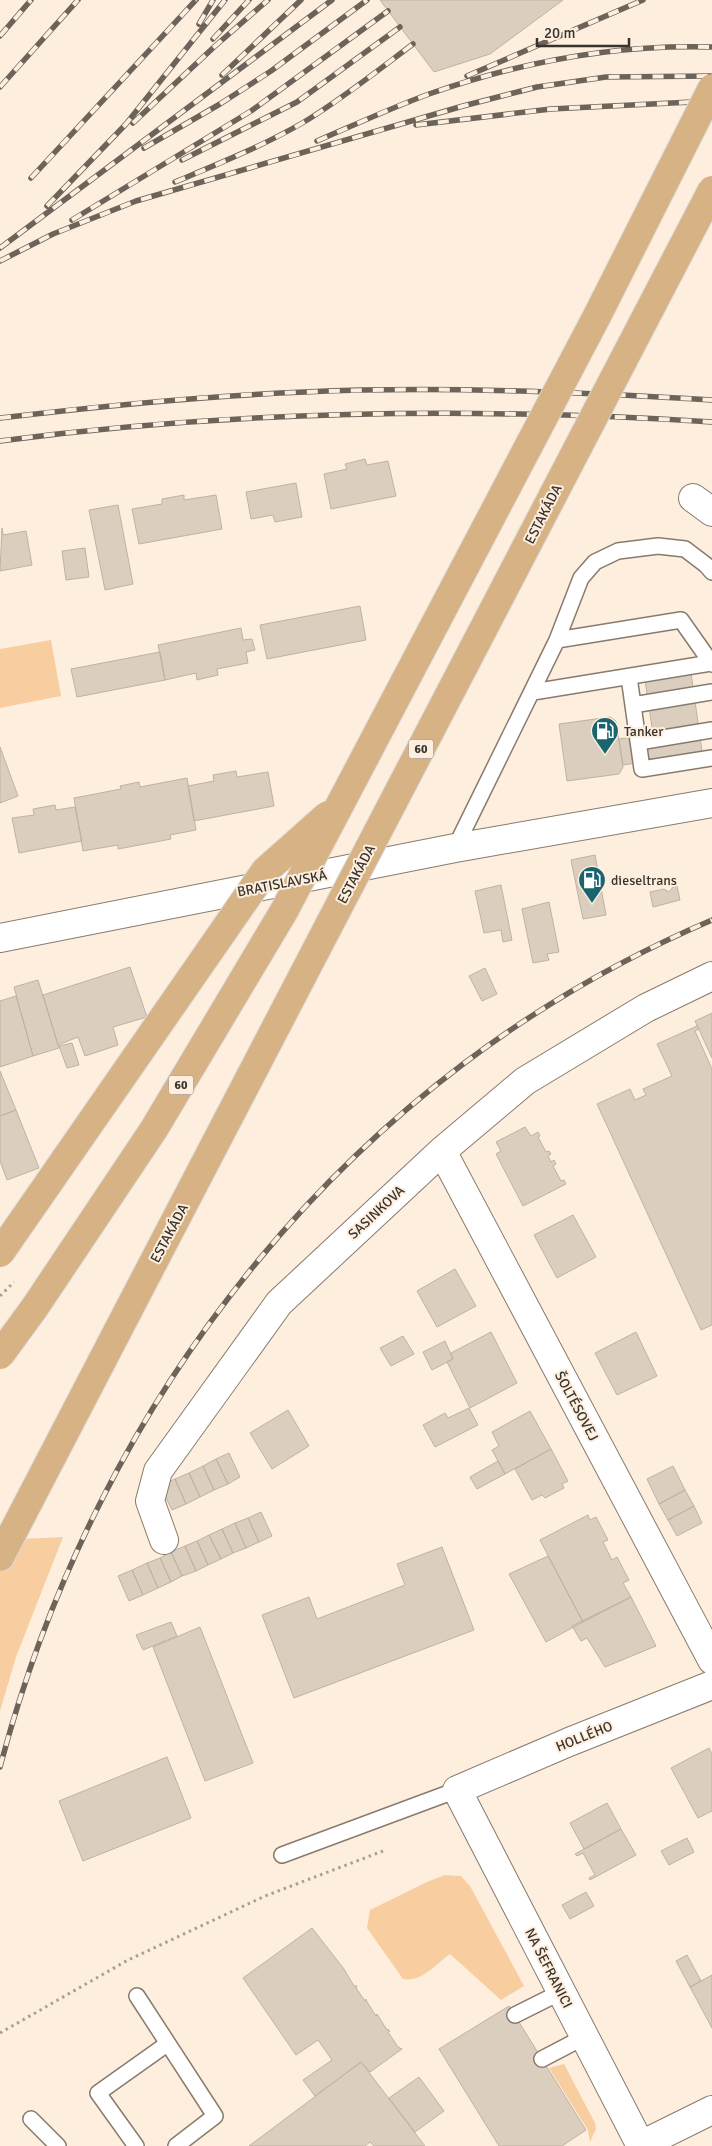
<svg xmlns="http://www.w3.org/2000/svg" width="712" height="2146" font-family="Signika,sans-serif">
<rect width="100%" height="100%" fill="#fdeede"/>
<!-- green -->
<path fill="#f8cea0" d="M51,640L61,696L0,708V649Z
M63,1537L16,1657L0,1711V1540Z
M445,1875L461,1876L470,1886L524,1986L501,2000L450,1954C436,1964 421,1983 403,1979L367,1928L370,1910L427,1882Z
M564,2064L595,2123L596,2129L590,2142L588,2130L549,2068Z"/>
<!-- building -->
<path fill="#dccebe" stroke="#c0b2a3" d="M380,0H563L490,54L434,72Z
M365,459L367,465L388,461L396,496L331,509L324,474L347,469L345,464Z
M296,483L302,517L275,522L273,515L251,519L246,492Z
M184,495V500L216,495L222,529L139,544L132,509L162,504V499Z
M118,505L133,584L105,590L89,510Z
M2,528L3,535L26,531L32,565L0,571Z
M85,548L89,577L66,580L62,551Z
M360,606L366,640L267,659L260,625Z
M241,628L243,640L252,639L255,650L246,652L248,663L217,669L218,675L197,680L196,673L165,680L158,645Z
M160,652L165,680L77,697L71,669Z
M691,673L704,765L656,760L623,765L619,739L653,734L645,680Z
M610,717L616,721L623,767L619,774L567,781L559,724Z
M0,747L18,796L0,803Z
M236,771L237,777L268,772L274,806L194,821L188,786L214,781L213,775Z
M187,778L196,830L170,835L171,839L118,849V845L83,851L74,798L121,789L120,786L139,782L140,787Z
M55,805L56,810L75,807L82,841L19,853L12,818L34,815L33,809Z
M595,855L606,915L583,919L571,860Z
M501,885L512,940L503,942L501,930L484,933L475,891Z
M677,886L680,900L653,907L650,892L664,889L669,892L673,887Z
M549,902L559,952L547,954L549,960L533,963L522,909Z
M130,967L147,1017L113,1027L118,1045L85,1056L78,1037L58,1045L43,995Z
M485,968L497,994L482,1001L469,976Z
M38,980L59,1048L33,1056L14,987Z
M16,996L33,1056L0,1067V1001Z
M712,1013V1058L695,1021Z
M697,1026L699,1029L695,1031L712,1069V1325L701,1330L597,1104L630,1089L635,1100L646,1095L643,1089L672,1076L657,1044Z
M72,1043L79,1065L67,1068L59,1046Z
M0,1071L16,1110L0,1116Z
M16,1110L39,1168L7,1180L0,1161V1116Z
M525,1127L531,1136L538,1132L540,1136L538,1137L546,1152L549,1151L551,1154L548,1156L551,1162L554,1160L556,1164L553,1166L561,1181L564,1180L566,1184L523,1206L496,1154L501,1151L496,1142Z
M573,1215L596,1257L557,1278L534,1235Z
M455,1269L476,1306L437,1327L417,1291Z
M491,1332L517,1383L470,1408L447,1362L453,1359L451,1353Z
M636,1332L657,1376L617,1395L595,1353Z
M403,1336L414,1354L391,1366L380,1348Z
M445,1341L453,1359L432,1370L423,1352Z
M469,1408L478,1425L435,1447L423,1425L445,1413L448,1418Z
M288,1410L309,1446L272,1469L250,1433Z
M530,1411L551,1449L505,1474L492,1450L499,1446L492,1432Z
M551,1449L568,1481L562,1484L564,1488L545,1498L542,1495L532,1500L515,1469Z
M229,1453L240,1477L228,1484L216,1459Z
M216,1459L228,1484L214,1490L203,1466Z
M498,1461L505,1474L477,1489L470,1477Z
M203,1466L214,1490L200,1497L189,1473Z
M673,1466L685,1490L659,1504L647,1479Z
M189,1473L200,1497L186,1504L175,1479Z
M175,1479L186,1504L172,1510L160,1486Z
M685,1490L694,1506L668,1520L659,1504Z
M694,1506L702,1523L677,1536L668,1520Z
M261,1512L272,1536L259,1542L248,1518Z
M588,1515L590,1520L596,1517L608,1540L603,1542L612,1560L617,1557L629,1580L623,1583L631,1597L583,1622L540,1540Z
M248,1518L259,1542L246,1548L235,1523Z
M235,1523L246,1548L233,1553L222,1529Z
M222,1529L233,1553L221,1559L209,1535Z
M209,1535L221,1559L208,1565L197,1541Z
M197,1541L208,1565L196,1571L185,1546Z
M185,1546L196,1571L182,1576L171,1552Z
M442,1547L474,1630L294,1698L262,1615L309,1597L317,1619L405,1585L397,1564Z
M171,1552L182,1576L171,1582L160,1558Z
M548,1556L583,1622L546,1642L509,1574Z
M160,1558L171,1582L158,1588L147,1563Z
M147,1563L158,1588L143,1595L132,1570Z
M132,1570L143,1595L129,1601L118,1576Z
M631,1597L656,1646L605,1667L587,1638L581,1641L572,1626Z
M171,1622L177,1636L143,1650L136,1635Z
M200,1627L253,1763L205,1781L153,1647Z
M709,1748L712,1754V1811L698,1818L671,1768Z
M167,1757L191,1818L83,1861L59,1801Z
M607,1803L621,1829L584,1849L570,1823Z
M621,1829L636,1855L590,1880L589,1878L595,1875L583,1853L577,1856L575,1854Z
M687,1838L694,1852L669,1865L661,1851Z
M586,1892L594,1906L570,1919L562,1905Z
M312,1928L344,1969L354,1986H357L356,1988L365,2001L366,1999L367,2002L376,2016L377,2014L387,2030L388,2029L390,2031L388,2032L398,2047L402,2049L370,2072L361,2062L315,2096L303,2080L332,2060L318,2040L296,2055L243,1978Z
M687,1955L701,1981L690,1987L676,1961Z
M712,1975V2028L690,1987Z
M509,2006L586,2130L562,2146H499L439,2049Z
M361,2062L425,2146H374L370,2142L365,2146H249Z
M419,2077L444,2111L415,2132L389,2098Z"/>
<g fill="none" stroke-linecap="round" stroke-linejoin="round">
<defs>
<path id="lane" d="M557,640L581,578L595,562L618,551L658,546L685,549L706,565L712,572
M629,677L642,769L712,758
M533,692L711,663
M633,705L712,692
M639,742L712,730
M455,848L557,640L681,620L712,664
M282,1855L457,1790
M137,1996L215,2116L176,2146
M515,2015L561,1992
M542,2059L584,2037
M31,2119L58,2146
M136,2146L98,2093L167,2044"/>
<path id="street" d="M693,498L712,512
M0,938L455,848L712,803
M442,1151L712,1660
M164,1540L150,1501L158,1471L279,1303L442,1151L525,1081L646,1008L712,976
M639,2146L712,2110
M641,2146L457,1790L569,1742L712,1685"/>
<path id="primary" d="M0,1557L129,1309"/>
</defs>
<!-- lane casing -->
<use href="#lane" stroke="#887b6d" stroke-width="18"/>
<!-- street casing -->
<use href="#street" stroke="#887b6d" stroke-width="30"/>
<!-- primary casing -->
<use href="#primary" stroke="#dbdad9" stroke-width="30"/>
<!-- path -->
<path stroke="#aa9f93" stroke-width="3" stroke-dasharray="2.5 4" stroke-linecap="butt" d="M0,1296L14,1282
M0,2033L128,1960L265,1896L383,1851"/>
<!-- lane -->
<use href="#lane" stroke="#fff" stroke-width="15"/>
<!-- street -->
<use href="#street" stroke="#fff" stroke-width="28"/>
<!-- primary -->
<use href="#primary" stroke="#d6b285" stroke-width="28"/>
<defs>
<path id="rail" d="M199,24L213,0
M0,36L31,0
M213,39L249,0
M222,75L301,0
M467,76L643,0
M0,87L78,0
M133,123L214,47L268,0
M416,125L551,109L712,101
M317,141C354,125 391,108 429,94C520,62 616,44 712,47
M144,148L220,104L271,71L367,0
M182,160L297,102L400,27
M31,178L196,0
M175,182C218,164 263,146 304,122C342,99 377,71 413,44
M47,206L126,124L225,0
M72,220L251,111L388,11
M0,248L332,0
M0,261L53,234L136,201L463,106L537,87L606,77L712,76
M0,418C101,406 202,396 305,392C441,386 576,392 712,400
M0,441C236,410 474,407 712,422
M0,1767C99,1393 352,1073 712,920"/>
</defs>
<!-- rail casing -->
<use href="#rail" stroke="#6c645b" stroke-width="5.5"/>
<!-- rail -->
<use href="#rail" stroke="#fdeede" stroke-width="4" stroke-dasharray="11" stroke-linecap="butt"/>
<defs>
<path id="primary-bridge" d="M0,1253L265,871L328,815
M129,1309L712,190
M0,1355L35,1307L154,1129L284,911L597,316L712,88"/>
</defs>
<!-- primary-bridge casing -->
<use href="#primary-bridge" stroke="#dbdad9" stroke-width="30" stroke-linecap="butt"/>
<!-- primary-bridge -->
<use href="#primary-bridge" stroke="#d6b285" stroke-width="28"/>
</g>
<!-- icons -->
<defs>
<symbol id="fuel-pin" viewBox="-11 -11 22 30"><path d="M0 17L-7.5 6A9.5 9.5 0 1 1 7.5 6Z" fill="#1a6470" stroke="#fdeede"/><path d="M-5.5-6h7V0h2V4h1.3V-2.5L3-4.5l.8-.8L6-3V5H2.5V1h-1V6h-7ZM-4.2-4.7v3.2H.2V-4.7Z" fill="#fff"/></symbol>
</defs>
<g fill-rule="evenodd">
<use href="#fuel-pin" x="589" y="715" width="32" height="43"/>
<use href="#fuel-pin" x="576" y="864" width="32" height="43"/>
</g>
<g text-anchor="middle" stroke-width="4" stroke-linejoin="round" paint-order="stroke">
<!-- shield labels -->
<g fill="#fdeede" stroke="#736b62" stroke-width="1">
<rect x="408.5" y="739.5" width="25" height="19" rx="4"/>
<rect x="168.5" y="1075.5" width="25" height="19" rx="4"/>
</g>
<g font-size="12" font-weight="bold" fill="#38332d">
<text x="421" y="753">60</text>
<text x="181" y="1089">60</text>
</g>
<!-- street labels -->
<g font-size="14" fill="#38332d" stroke="#fdeede">
<text transform="translate(543 514) rotate(-63)" y="5">ESTAKÁDA</text>
<text transform="translate(356 874) rotate(-62)" y="5">ESTAKÁDA</text>
<text transform="translate(282 883) rotate(-11)" y="5">BRATISLAVSKÁ</text>
<text transform="translate(376 1212) rotate(-43)" y="5">SASINKOVA</text>
<text transform="translate(169 1233) rotate(-62)" y="5">ESTAKÁDA</text>
<text transform="translate(577 1406) rotate(62)" y="5">ŠOLTÉSOVEJ</text>
<text transform="translate(584 1736) rotate(-22)" y="5">HOLLÉHO</text>
<text transform="translate(549 1968) rotate(63)" y="5">NA ŠEFRANICI</text>
</g>
<!-- poi labels -->
<g font-size="14" fill="#38332d" stroke="#fdeede" text-anchor="start">
<text x="624" y="736">Tanker</text>
<text x="611" y="885">dieseltrans</text>
</g>
</g>
<!-- scale -->
<path d="M537 38v8h92v-8" fill="none" stroke="#38332d" stroke-width="2.5"/>
<text x="544" y="38" font-size="15" fill="#38332d" stroke="#fdeede" stroke-width="4" paint-order="stroke">20 m</text>
</svg>
